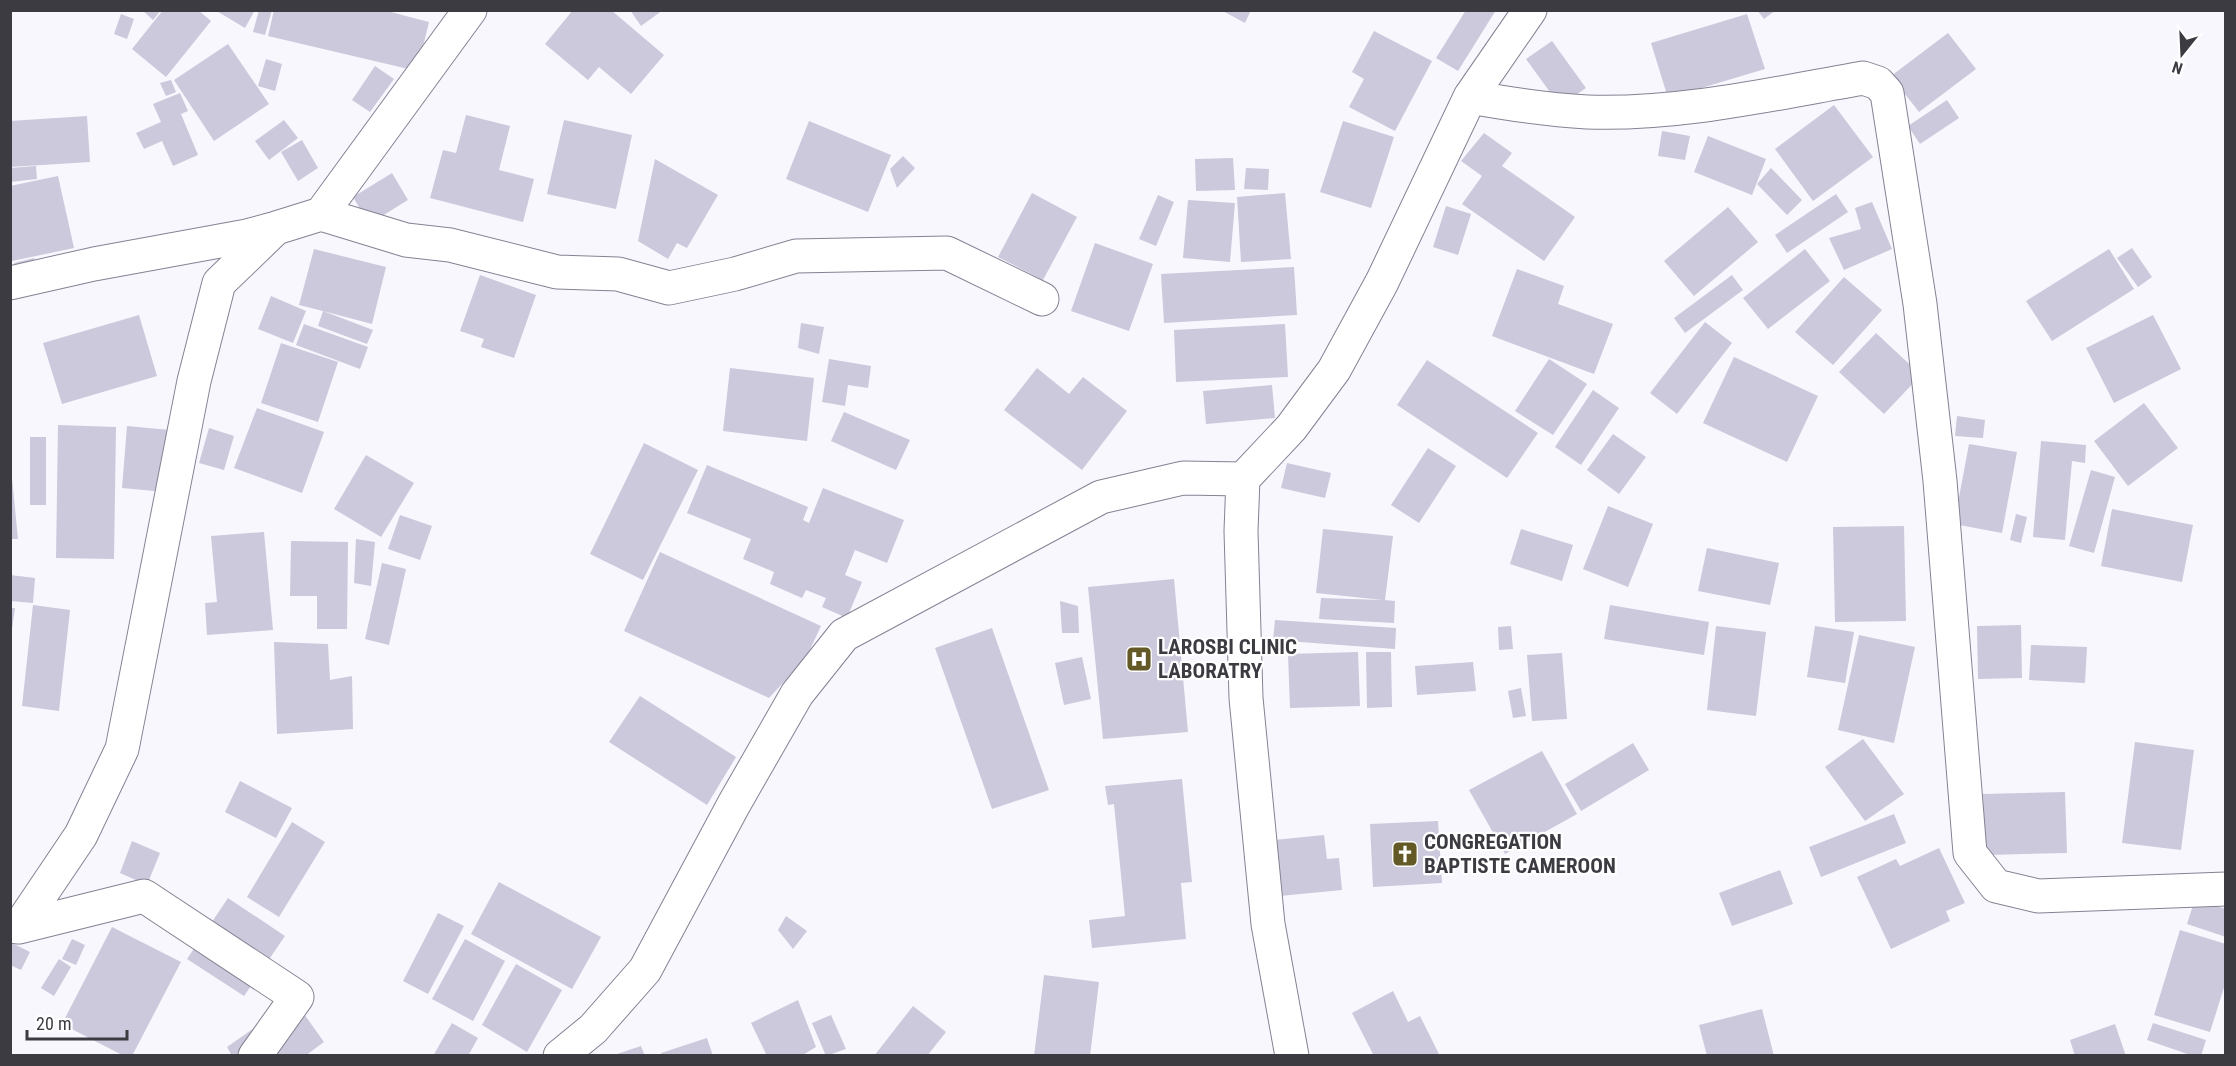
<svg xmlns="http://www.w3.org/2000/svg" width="2236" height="1066" font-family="'Roboto Condensed',sans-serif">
<rect width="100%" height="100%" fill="#f8f7fe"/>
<!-- building -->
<path fill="#cbc9db" d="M142,10H161L153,20Z
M163,10H198L211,21L166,77L132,49Z
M215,10H255L245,28Z
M259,10H272L265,35L253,32Z
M274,10H383L429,22L417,71L268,36Z
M573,10H611L664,55L631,94L599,67L588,80L545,44Z
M630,10H663L641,26Z
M1221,10H1251L1245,23Z
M1466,10H1496L1458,71L1436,58Z
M1757,10H1776L1764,19Z
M121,14L134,19L127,39L114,34Z
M1747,14L1765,69L1668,98L1651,43Z
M1374,31L1432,61L1395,131L1349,107L1364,79L1352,72Z
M1948,33L1976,69L1919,112L1891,76Z
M1552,41L1586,88L1560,106L1526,59Z
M228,44L269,104L214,141L174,80Z
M266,59L282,64L275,91L258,86Z
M375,66L394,79L370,112L352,100Z
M171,80L176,92L166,96L160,83Z
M180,93L188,111L181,114L198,155L173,166L162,141L144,149L136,133L161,122L153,104Z
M1947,100L1959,118L1920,144L1908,126Z
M1834,105L1873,157L1813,201L1775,149Z
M466,115L510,126L499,170L534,179L523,222L430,198L443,150L456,153Z
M87,116L90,162L10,167V121Z
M284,120L298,138L269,160L255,141Z
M564,120L632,135L616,209L547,194Z
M809,121L891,155L868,212L786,179Z
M1343,121L1394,137L1371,208L1320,192Z
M1662,131L1690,136L1685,160L1658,156Z
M1484,133L1512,153L1502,166L1575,217L1544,261L1462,204L1482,176L1461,161Z
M1708,136L1766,159L1752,195L1694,172Z
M302,140L318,168L298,181L281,152Z
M903,156L915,168L897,188L890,169Z
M1233,158L1235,190L1196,191L1195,159Z
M655,159L718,195L687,248L677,243L668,259L638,241Z
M36,166L37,179L10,182V168Z
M1246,168L1269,169L1268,190L1244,189Z
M1771,168L1802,200L1787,215L1757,184Z
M392,173L408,200L369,224L353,197Z
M58,176L74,248L12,261L10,253V186Z
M1032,193L1077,217L1043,280L998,257Z
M1285,193L1291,259L1241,262L1237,197Z
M1836,194L1848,212L1787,253L1775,235Z
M1158,195L1174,202L1156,246L1139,239Z
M1188,200L1235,203L1230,262L1183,258Z
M1872,202L1892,249L1844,270L1829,238L1861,229L1855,208Z
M1446,206L1471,214L1458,255L1433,247Z
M1728,207L1758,242L1694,296L1664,261Z
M1095,243L1153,264L1129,331L1071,311Z
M2132,248L2152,277L2138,287L2117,258Z
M314,249L386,267L372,324L323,311L373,330L367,344L318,326L323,311L299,305Z
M1805,249L1830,281L1768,329L1743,298Z
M2109,249L2134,289L2052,341L2026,301Z
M34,258L37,269L18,275L14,263Z
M1294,267L1297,315L1164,323L1161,274Z
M1517,269L1564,286L1558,304L1613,324L1594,374L1492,336Z
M480,275L536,295L514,358L481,347L484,339L460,331Z
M1732,275L1743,290L1685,333L1674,318Z
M1844,277L1882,310L1833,365L1795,332Z
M271,296L306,311L293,343L258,329Z
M139,315L157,376L62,404L43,343Z
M2153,315L2181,369L2114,403L2086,348Z
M1705,322L1732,343L1677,414L1650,393Z
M801,323L824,327L819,354L798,348Z
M304,324L368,347L360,369L296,345Z
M1285,324L1288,377L1176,382L1174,330Z
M1876,333L1921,375L1884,414L1839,372Z
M281,343L338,362L318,422L261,403Z
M1734,357L1818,396L1787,462L1703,423Z
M829,359L871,366L868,388L848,385L845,406L822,402Z
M1549,359L1587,384L1553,435L1515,411Z
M1427,360L1538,433L1507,478L1397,405Z
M730,368L814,378L807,441L723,431Z
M1037,368L1069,394L1083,377L1127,411L1082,470L1004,410Z
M1272,385L1275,418L1206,424L1203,391Z
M1593,390L1619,408L1581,465L1555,447Z
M2144,403L2178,448L2128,486L2094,441Z
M257,408L324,432L302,493L234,468Z
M844,412L910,440L896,470L831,441Z
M1957,416L1985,420L1983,438L1955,436Z
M58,425L116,427L114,559L56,558Z
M127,426L170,430L165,492L122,488Z
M209,428L234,436L224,470L199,463Z
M1613,434L1646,457L1619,494L1587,470Z
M30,437H46V505H30Z
M2041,441L2086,445L2085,463L2072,461L2065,540L2033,537Z
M644,443L698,470L643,580L590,554Z
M1969,444L2017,452L2002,533L1954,524Z
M1428,448L1456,466L1419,523L1391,505Z
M366,455L414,483L381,537L334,509Z
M1287,463L1331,473L1325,498L1281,488Z
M707,465L808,507L803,520L809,523L823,488L904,520L887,563L855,550L845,575L862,582L847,618L822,607L826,598L806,590L802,598L770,584L774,572L743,559L751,539L687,513Z
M2091,470L2115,477L2094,553L2069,546Z
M10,478H12L18,539H10Z
M1608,506L1653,524L1628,587L1583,569Z
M2112,509L2193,525L2182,582L2101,566Z
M2016,514L2027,517L2021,543L2010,540Z
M400,515L432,526L420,560L388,549Z
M1904,526L1906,621L1835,622L1833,527Z
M1323,529L1393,536L1385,600L1395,601L1394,623L1319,619L1321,598L1383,600L1316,593Z
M1521,529L1573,545L1562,581L1510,564Z
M264,532L273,630L207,635L205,603L217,602L211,536Z
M356,539L375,542L371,586L354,583Z
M291,541L348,542L347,629H317V596H290Z
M1707,548L1779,563L1770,605L1698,591Z
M660,552L821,626L806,658L769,698L624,631Z
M382,563L406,569L389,645L365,639Z
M10,575L35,578L33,603L10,601Z
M1174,579L1188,732L1103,739L1088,587Z
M1060,601L1078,606L1079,633H1062Z
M33,605L70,610L59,711L22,706Z
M1610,605L1709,622L1704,655L1604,639Z
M10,608H15L12,629H10Z
M1275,620L1396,628L1395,649L1273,640Z
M2021,625L2022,678L1978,679L1977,626Z
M1511,626L1513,649L1499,650L1498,627Z
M1716,626L1766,632L1756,716L1707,710Z
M1815,626L1854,632L1845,683L1807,677Z
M992,628L1049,790L992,809L935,648Z
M1859,635L1915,647L1894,743L1838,730Z
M274,642L328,644L330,680L352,676L353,729L277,734Z
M2031,645L2087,647L2085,683L2029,680Z
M1358,652L1360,706L1290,708L1288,654Z
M1366,652H1391L1392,707L1367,708Z
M1562,653L1567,719L1532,721L1527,655Z
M1082,657L1091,699L1064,705L1055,663Z
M1473,662L1476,691L1417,695L1415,666Z
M1521,688L1526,716L1513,718L1508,691Z
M640,696L736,757L707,805L609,742Z
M1863,739L1904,794L1865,821L1825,767Z
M2135,742L2194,750L2181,850L2122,843Z
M1633,743L1649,770L1581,811L1565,784Z
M1542,751L1577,814L1505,854L1469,790Z
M1182,779L1192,882L1181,883L1186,939L1092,948L1089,920L1125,916L1114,804L1108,805L1105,786Z
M240,781L292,808L276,838L225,812Z
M2065,792L2067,853L1985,855L1983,794Z
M1894,814L1906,843L1821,877L1809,847Z
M1438,821L1442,883L1373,887L1370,824Z
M292,822L325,842L279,917L247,897Z
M1324,835L1327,859L1339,858L1342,890L1280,896L1274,840Z
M132,841L160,853L147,885L120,873Z
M1939,848L1965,903L1946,911L1950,921L1891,949L1857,877L1896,859L1900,866Z
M1780,870L1793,904L1732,926L1719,893Z
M499,882L601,937L572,989L471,934Z
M228,898L285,936L244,996L187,959Z
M2195,899L2226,909V937L2187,924Z
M438,913L464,926L428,994L403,981Z
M786,916L807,931L793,949L778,930Z
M112,927L181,962L132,1056H124L62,1024Z
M2180,930L2226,944V981L2210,1032L2154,1015Z
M72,939L85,945L76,965L62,959Z
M465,939L505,961L473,1021L432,999Z
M10,942L30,952L21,970L10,965Z
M59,959L71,967L54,996L41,988Z
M516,964L562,990L527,1052L482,1025Z
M1044,975L1099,982L1090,1056H1034Z
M1393,991L1408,1022L1420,1016L1440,1056H1374L1352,1013Z
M294,1000L324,1042L305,1056H232L227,1047Z
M798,1000L816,1047L801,1056H767L751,1023Z
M913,1006L946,1032L927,1056H874Z
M1762,1009L1774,1056H1707L1699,1025Z
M831,1015L846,1049L826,1056L812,1023Z
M452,1023L478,1038L468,1056H433Z
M2153,1023L2206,1040L2201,1056H2193L2147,1040Z
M2115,1024L2126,1056H2075L2070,1040Z
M707,1038L713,1056H662L661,1053Z
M641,1046L645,1056H614V1055Z"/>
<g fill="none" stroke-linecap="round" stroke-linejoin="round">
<defs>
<path id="minor" d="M1470,97C1509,104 1547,110 1587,112C1680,115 1772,94 1863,78L1878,83L1887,93L1920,304L1940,481L1970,853L1996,886L2038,896L2226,889
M321,214L470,10
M10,283L94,264L247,236L273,229
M10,926L19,927L144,896L297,997L255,1056
M19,927L81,835L122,749L194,381L219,283L276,228L321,214L406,240L450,245L557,272L618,274L669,288L735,274L796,256L947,253L1042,299
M560,1056L593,1029L645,970L734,804L797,694L844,635L1101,497L1183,478L1243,479
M1292,1056L1268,924L1246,698L1241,531L1243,479L1291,428L1334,370L1382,282L1470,97L1530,10"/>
</defs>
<!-- minor casing -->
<use href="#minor" stroke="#848293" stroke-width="35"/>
<!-- minor -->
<use href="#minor" stroke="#fff" stroke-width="33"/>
</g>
<!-- icons -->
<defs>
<symbol id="hospital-square" viewBox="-11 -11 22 22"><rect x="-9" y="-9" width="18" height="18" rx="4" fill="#625926" stroke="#fff"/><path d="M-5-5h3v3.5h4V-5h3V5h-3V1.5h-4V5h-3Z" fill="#fff"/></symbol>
<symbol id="church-square" viewBox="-11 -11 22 22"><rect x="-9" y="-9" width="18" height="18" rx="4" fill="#625926" stroke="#fff"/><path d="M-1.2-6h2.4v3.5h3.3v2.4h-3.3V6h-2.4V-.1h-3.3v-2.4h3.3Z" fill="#fff"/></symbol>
</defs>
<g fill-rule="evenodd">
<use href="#hospital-square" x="1124" y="644" width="30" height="30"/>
<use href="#church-square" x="1390" y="839" width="30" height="30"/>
</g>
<g text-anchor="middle" stroke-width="4.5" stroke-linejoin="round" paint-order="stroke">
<!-- poi labels -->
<g font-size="21" font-weight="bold" fill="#3c3b42" stroke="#fff" text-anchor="start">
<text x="1158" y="654">LAROSBI CLINIC<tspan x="1158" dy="24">LABORATRY</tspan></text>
<text x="1424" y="849">CONGREGATION<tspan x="1424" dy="24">BAPTISTE CAMEROON</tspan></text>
</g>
</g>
<!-- border -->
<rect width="2236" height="1066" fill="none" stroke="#3c3b42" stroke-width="24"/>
<!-- north arrow -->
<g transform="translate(2182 54) rotate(198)" stroke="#ffffff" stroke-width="4.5" paint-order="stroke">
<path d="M0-4.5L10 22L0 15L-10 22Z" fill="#3c3b42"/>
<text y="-9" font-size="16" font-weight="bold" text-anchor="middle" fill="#3c3b42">N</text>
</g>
<!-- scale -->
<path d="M27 1030v9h100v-9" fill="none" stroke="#3c3b42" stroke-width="3"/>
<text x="36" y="1030" font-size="18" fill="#3c3b42" stroke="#ffffff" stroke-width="4.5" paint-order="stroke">20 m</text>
</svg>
